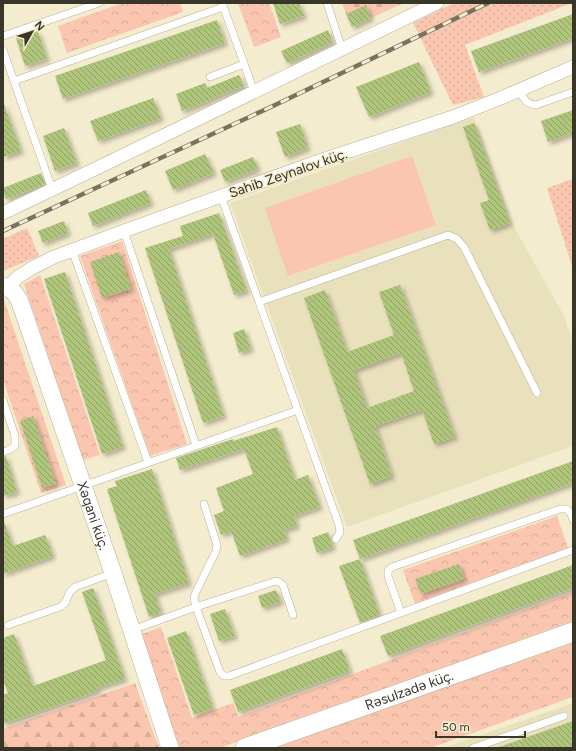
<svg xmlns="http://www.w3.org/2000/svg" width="576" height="751" font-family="Figtree,sans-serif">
<defs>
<pattern id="grass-dots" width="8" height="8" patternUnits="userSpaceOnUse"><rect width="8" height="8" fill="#fbc6af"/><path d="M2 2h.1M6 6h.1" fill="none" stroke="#d8ab97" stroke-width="1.8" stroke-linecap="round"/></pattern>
<pattern id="forest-firs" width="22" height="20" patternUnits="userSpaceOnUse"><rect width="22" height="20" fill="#fbc6af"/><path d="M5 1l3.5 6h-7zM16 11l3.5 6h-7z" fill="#d8ab97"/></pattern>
<pattern id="park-crowns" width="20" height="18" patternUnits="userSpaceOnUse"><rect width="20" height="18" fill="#fbc6af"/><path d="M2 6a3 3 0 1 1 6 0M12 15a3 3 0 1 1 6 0" fill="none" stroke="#d8ab97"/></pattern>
<pattern id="building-back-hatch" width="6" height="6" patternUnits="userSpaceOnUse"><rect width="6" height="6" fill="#b0c57c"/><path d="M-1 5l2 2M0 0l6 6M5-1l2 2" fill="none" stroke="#90a166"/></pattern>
<filter id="shadow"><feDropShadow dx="3" dy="3" stdDeviation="2" flood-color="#0004"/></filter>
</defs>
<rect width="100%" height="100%" fill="#f4ecce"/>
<!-- built -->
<path fill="#e9e0bc" d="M474,117L513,225L564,316L573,343V446L347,527L230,203Z
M573,703V748H444Z"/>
<!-- grass -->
<path fill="url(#grass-dots)" d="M454,3H572L465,45L484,97L453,105L413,23Z
M573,179V269L547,188Z
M27,228L39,256L3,271V239Z"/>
<!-- forest -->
<path fill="url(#forest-firs)" d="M342,3H404L371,18L366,6L346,14Z
M135,683L159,748H3V729Z"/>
<!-- park -->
<path fill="url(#park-crowns)" d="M122,3H180L183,12L67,53L58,26Z
M238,3H269L281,37L254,47Z
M122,241L187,444L150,456L80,256Z
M40,275L100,455L83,460L24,284Z
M3,297L66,485L41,493L3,380Z
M557,516L568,548L415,604L403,570Z
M573,592V621L220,748L178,747L139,635L161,627L192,718L233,703L238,717Z
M573,641V697L430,748H275L357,717Z"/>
<!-- pitch -->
<path fill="#fbc6af" d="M412,156L436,225L288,276L265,208Z"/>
<!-- building -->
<path fill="url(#building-back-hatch)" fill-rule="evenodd" filter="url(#shadow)" d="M273,3H299L304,16L280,24Z
M366,5L371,18L352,27L346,14Z
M573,14V38L479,72L471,51Z
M217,20L225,43L63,99L55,76Z
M328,30L333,42L287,63L281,51Z
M38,31L47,59L25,66L16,38Z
M419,62L431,92L369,117L356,87Z
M239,75L244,86L211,99V100L182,111L176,94L205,83L207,88Z
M153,98L161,118L98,141L90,121Z
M3,104H4L21,151L3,157Z
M573,110V133L548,142L541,121Z
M474,123L510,223L490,230L480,203L489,200L463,127Z
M300,124L308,148L285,157L276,132Z
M64,128L77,163L55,171L43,136Z
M205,154L214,173L173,190L165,171Z
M253,157L258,169L225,182L220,170Z
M41,173L45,184L6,199L3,191V188Z
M146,190L151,203L93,226L88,213Z
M219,213L247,291L234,295L213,234L169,249L224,416L203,423L145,248L183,236L180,226Z
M64,221L68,233L43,243L38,231Z
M119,252L131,289L102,298L90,262Z
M65,272L123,447L102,454L44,279Z
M400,285L455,437L434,444L422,410L375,426L392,476L370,484L304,298L325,290L347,352L394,335L379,292ZM401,353L414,391L367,408L354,370Z
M244,329L251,349L239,353L233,333Z
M33,416L56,484L42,488L20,421Z
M277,427L295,480L308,475L320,507L294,516L297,526L284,530L287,539L240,556L231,531L221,535L214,515L224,511L216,488L253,474L244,449L180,470L176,458L233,439V441Z
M6,456L17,492L3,496V457Z
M573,461V483L360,559L353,540Z
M152,469L189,583L155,594L161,613L149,617L107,489L117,486L115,481Z
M3,521H4L13,546L45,535L53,556L3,574Z
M328,532L333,547L317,553L312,538Z
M360,559L380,615L360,623L339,566Z
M459,564L464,579L421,594L415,579Z
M573,565V588L388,656L380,636Z
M93,588L125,679L97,688L98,691L3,724V695L8,693L3,680V638L14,634L33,686L106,660L82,592Z
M276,590L281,602L262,608L258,596Z
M225,609L235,636L219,641L210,614Z
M186,631L213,708L194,715L167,638Z
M342,649L350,671L238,712L230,690Z
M573,721V748H499V747Z"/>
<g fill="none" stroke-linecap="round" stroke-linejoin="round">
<defs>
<path id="service" d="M222,3L254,91
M327,3L342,49
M3,36L99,3
M3,50L52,189
M210,77L244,64
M14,81L223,7
M519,91C524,99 526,104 536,105L573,92
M221,196L339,525L340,532L336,539
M124,231L196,445
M72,250L148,462
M259,302L448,235L457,239L464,247L537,393
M3,400L15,436V446L9,450L3,452
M204,504L217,545L216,551L195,594L194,599L196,607L276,581L279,582L283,585L293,615
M3,514C102,480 199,444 298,410
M401,613L388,576V571L392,567L560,509H567L571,514L573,520
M8,625L60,607L65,603L70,592L75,587L113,573
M132,630L196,607L220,672L224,676H229L573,550
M473,748L564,716"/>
<path id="minor" d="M3,213L95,169L437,3
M8,287L18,277L32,268L54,257L132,228L319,161L453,117L501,98L573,67"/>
<g id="tertiary">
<path id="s1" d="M3,286C12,288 16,294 20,302L113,573L170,748"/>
</g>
<g id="secondary">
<path id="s2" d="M245,748L573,632"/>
</g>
</defs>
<!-- service casing -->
<use href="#service" stroke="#b8b194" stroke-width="8"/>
<!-- minor casing -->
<use href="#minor" stroke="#b8b194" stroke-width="14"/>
<!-- tertiary casing -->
<use href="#tertiary" stroke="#b8b194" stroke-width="18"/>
<!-- secondary casing -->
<use href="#secondary" stroke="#b8b194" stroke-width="20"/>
<!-- service -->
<use href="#service" stroke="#fff" stroke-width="7"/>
<!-- minor -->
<use href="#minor" stroke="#fff" stroke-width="13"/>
<!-- tertiary -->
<use href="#tertiary" stroke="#fff" stroke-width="17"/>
<!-- secondary -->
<use href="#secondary" stroke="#fff" stroke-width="19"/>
<defs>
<path id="rail" d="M3,231L273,106L488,3"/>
</defs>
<!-- rail casing -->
<use href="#rail" stroke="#787361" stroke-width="4.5"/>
<!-- rail -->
<use href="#rail" stroke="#f4ecce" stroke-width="3" stroke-dasharray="9" stroke-linecap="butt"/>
</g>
<g text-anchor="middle" stroke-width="3" stroke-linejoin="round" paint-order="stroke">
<!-- street labels -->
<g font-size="14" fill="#383529" stroke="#f4ecce">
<text transform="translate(288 173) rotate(-19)" y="5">Sahib Zeynalov küç.</text>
<text dy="5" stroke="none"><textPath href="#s1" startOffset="250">Xəqani küç.</textPath></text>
<text dy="5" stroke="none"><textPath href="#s2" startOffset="174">Rəsulzadə küç.</textPath></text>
</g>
</g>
<!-- border -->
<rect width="576" height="751" fill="none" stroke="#383529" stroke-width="8"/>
<!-- north arrow -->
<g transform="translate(32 32) rotate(51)" stroke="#f4ecce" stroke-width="3" paint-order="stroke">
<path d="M0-3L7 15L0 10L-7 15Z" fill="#383529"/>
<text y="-6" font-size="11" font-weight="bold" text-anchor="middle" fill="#383529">N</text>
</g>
<!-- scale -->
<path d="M436 731v6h89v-6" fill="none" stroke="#383529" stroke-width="2"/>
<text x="442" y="731" font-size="12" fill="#383529" stroke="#f4ecce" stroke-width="3" paint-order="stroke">50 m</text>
</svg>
